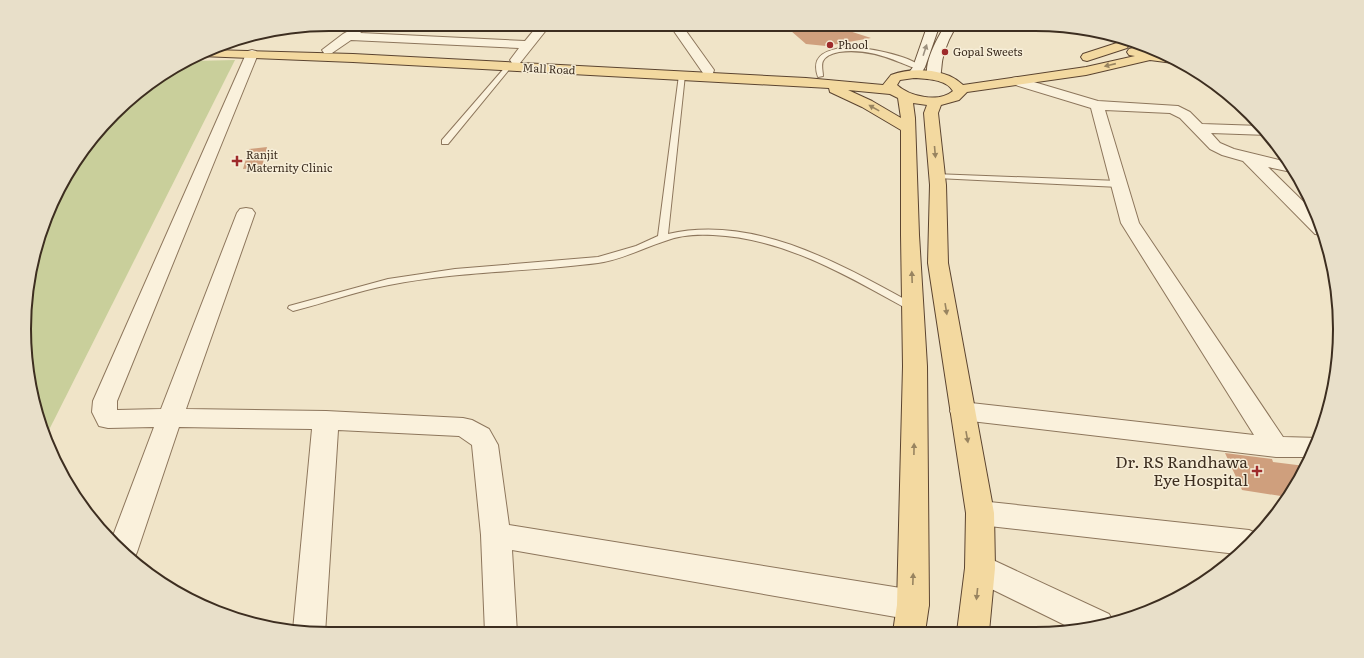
<svg xmlns="http://www.w3.org/2000/svg" width="1364" height="658" font-family="Literata,serif">
<rect width="100%" height="100%" fill="#f0e4c8"/>
<!-- green -->
<path fill="#c9cf9b" d="M235,60L47,434L27,369L30,269L47,212L75,160L143,87L191,61Z"/>
<!-- building -->
<path fill="#cf9f7d" d="M783,24H820L831,28L837,27L871,38L826,46L806,44Z
M267,147L262,167L243,169L249,149Z
M1225,453L1272,459L1273,462L1305,466L1287,497L1242,490Z"/>
<g fill="none" stroke-linecap="round" stroke-linejoin="round">
<defs>
<path id="service" d="M846,47C865,47 908,55 922,67C917,71 906,64 899,62C880,54 860,49 839,52C834,53 826,55 823,61C821,65 823,72 823,76L818,77C810,54 828,50 846,47Z
M507,65L512,66L448,144H442V140Z
M682,73L685,75L668,234C756,214 842,265 917,306L918,308L917,310H909C848,276 784,238 713,235C697,234 680,235 665,241C643,248 621,260 598,263C528,272 458,271 389,285C357,291 325,303 293,311L288,308L289,306L388,279L455,269L598,257L636,246L658,236L679,75Z
M934,174L1119,181L1123,184L1119,187L937,178L933,176Z"/>
<path id="minor" d="M539,24H551L520,63H512L510,60L519,48L351,40L332,53H324L322,50L343,34L360,25L364,26L366,28L360,33L525,41Z
M669,24H681L714,70L713,73H703Z
M252,50L256,51L258,54L117,401V410L161,409L237,213L240,209L246,208L252,209L255,213L186,409L326,411L463,418L472,420L489,429L498,445L509,525L913,590L924,595L929,605L924,615L913,620L512,550L517,633H485L481,535L472,445L459,436L338,430L325,634L293,630L312,429L179,427L137,552L133,561L128,558L111,541L154,427L108,428L99,426L92,412L93,401L246,54L248,51Z
M1017,77L1098,101L1178,106L1190,112L1202,124L1261,126L1268,135L1211,133L1220,143L1234,149L1291,163L1296,173L1268,167L1318,216L1324,235L1315,234L1243,161L1222,155L1210,149L1180,118L1170,113L1105,110L1139,223L1283,437L1319,438L1310,457H1276L962,420L953,417L950,411L953,405L962,402L1254,435L1121,223L1091,108L1012,84L1010,81L1012,78Z
M980,501L1249,530L1258,534L1237,554L980,525L970,521L966,513L970,505Z
M980,554L1109,614L1113,621L1077,631L969,578L965,568L969,558Z"/>
<path id="secondary" d="M928,24H940L925,67L919,77H909L908,74L913,67Z
M946,24H958C951,34 946,45 943,57C941,63 942,73 939,79H929C921,66 939,35 946,24Z"/>
<path id="primary" d="M1123,41L1127,42L1129,45L1127,48L1087,61L1083,60L1081,57L1083,54Z
M1133,48L1155,54L1166,55L1178,61L1173,63L1150,60L1086,75L967,92L959,100L941,105L938,113L946,185L948,263L994,513L995,568L989,632H957L965,568L966,513L928,263L930,185L924,113L927,105L913,103L915,118L919,235L927,366L929,605L925,632H893L897,605L903,366L901,235V130L862,107L830,92L829,88L353,62L201,56L212,50L353,54L806,78L883,85L891,75C912,67 946,68 963,85L1086,67L1135,56L1129,55L1127,52L1129,49ZM914,78C927,79 946,79 953,91C939,103 910,97 897,85L900,80ZM848,90L890,94L898,98L901,118L872,101Z"/>
</defs>
<!-- service casing -->
<use href="#service" stroke="#8d765c" stroke-width="2"/>
<!-- minor casing -->
<use href="#minor" stroke="#8d765c" stroke-width="2"/>
<!-- secondary casing -->
<use href="#secondary" stroke="#6f573f" stroke-width="2"/>
<!-- primary casing -->
<use href="#primary" stroke="#5b4430" stroke-width="2"/>
<!-- service -->
<use href="#service" fill="#faf1dc" fill-rule="evenodd"/>
<!-- minor -->
<use href="#minor" fill="#faf1dc" fill-rule="evenodd"/>
<!-- secondary -->
<use href="#secondary" fill="#faf1dc" fill-rule="evenodd"/>
<!-- primary -->
<use href="#primary" fill="#f3d9a0" fill-rule="evenodd"/>
</g>
<!-- one-way arrows -->
<defs><path id="oneway-solid" d="M-6-.8H1V-3.2L6.5 0L1 3.2V.8H-6Z"/></defs>
<use fill="#9c907e" href="#oneway-solid" transform="translate(925 50) rotate(-72)"/>
<g fill="#988460">
<use href="#oneway-solid" transform="translate(1110 65) rotate(167)"/>
<use href="#oneway-solid" transform="translate(874 108) rotate(-151)"/>
<use href="#oneway-solid" transform="translate(935 152) rotate(85)"/>
<use href="#oneway-solid" transform="translate(912 277) rotate(-92)"/>
<use href="#oneway-solid" transform="translate(946 309) rotate(81)"/>
<use href="#oneway-solid" transform="translate(967 437) rotate(80)"/>
<use href="#oneway-solid" transform="translate(914 449) rotate(-89)"/>
<use href="#oneway-solid" transform="translate(913 579) rotate(-88)"/>
<use href="#oneway-solid" transform="translate(977 594) rotate(96)"/>
</g>
<!-- markers -->
<g fill="#9e2a2b" stroke="#f7eed8" stroke-width="1.5">
<circle cx="830" cy="45" r="4"/>
<circle cx="945" cy="52" r="4"/>
<path d="M235 155h4v4h4v4h-4v4h-4v-4h-4v-4h4z"/>
<path d="M1255 465h4v4h4v4h-4v4h-4v-4h-4v-4h4z"/>
</g>
<g text-anchor="middle" stroke-width="3" stroke-linejoin="round" paint-order="stroke">
<!-- far-poi labels -->
<g font-size="11" fill="#3d2e20" stroke="#f7eed8" text-anchor="start">
<text x="838" y="49">Phool</text>
<text x="953" y="56">Gopal Sweets</text>
<text x="246" y="159">Ranjit<tspan x="246" dy="13">Maternity Clinic</tspan></text>
</g>
<!-- far-street labels -->
<g font-size="11" fill="#3d2e20" stroke="#f7eed8">
<text transform="translate(549 69) rotate(3)" y="4">Mall Road</text>
</g>
<!-- near-poi labels -->
<g font-size="16" fill="#3d2e20" stroke="#f7eed8" text-anchor="end">
<text x="1248" y="468">Dr. RS Randhawa<tspan x="1248" dy="18">Eye Hospital</tspan></text>
</g>
</g>
<!-- crop -->
<path d="M0 0H1364V658H0ZM329 31H1035A298 298 0 0 1 1333 329V329A298 298 0 0 1 1035 627H329A298 298 0 0 1 31 329V329A298 298 0 0 1 329 31Z" fill="#e8dfc9" fill-rule="evenodd"/>
<path fill="none" stroke="#3d2e20" stroke-width="2" d="M329 31H1035A298 298 0 0 1 1333 329V329A298 298 0 0 1 1035 627H329A298 298 0 0 1 31 329V329A298 298 0 0 1 329 31Z"/>
</svg>
